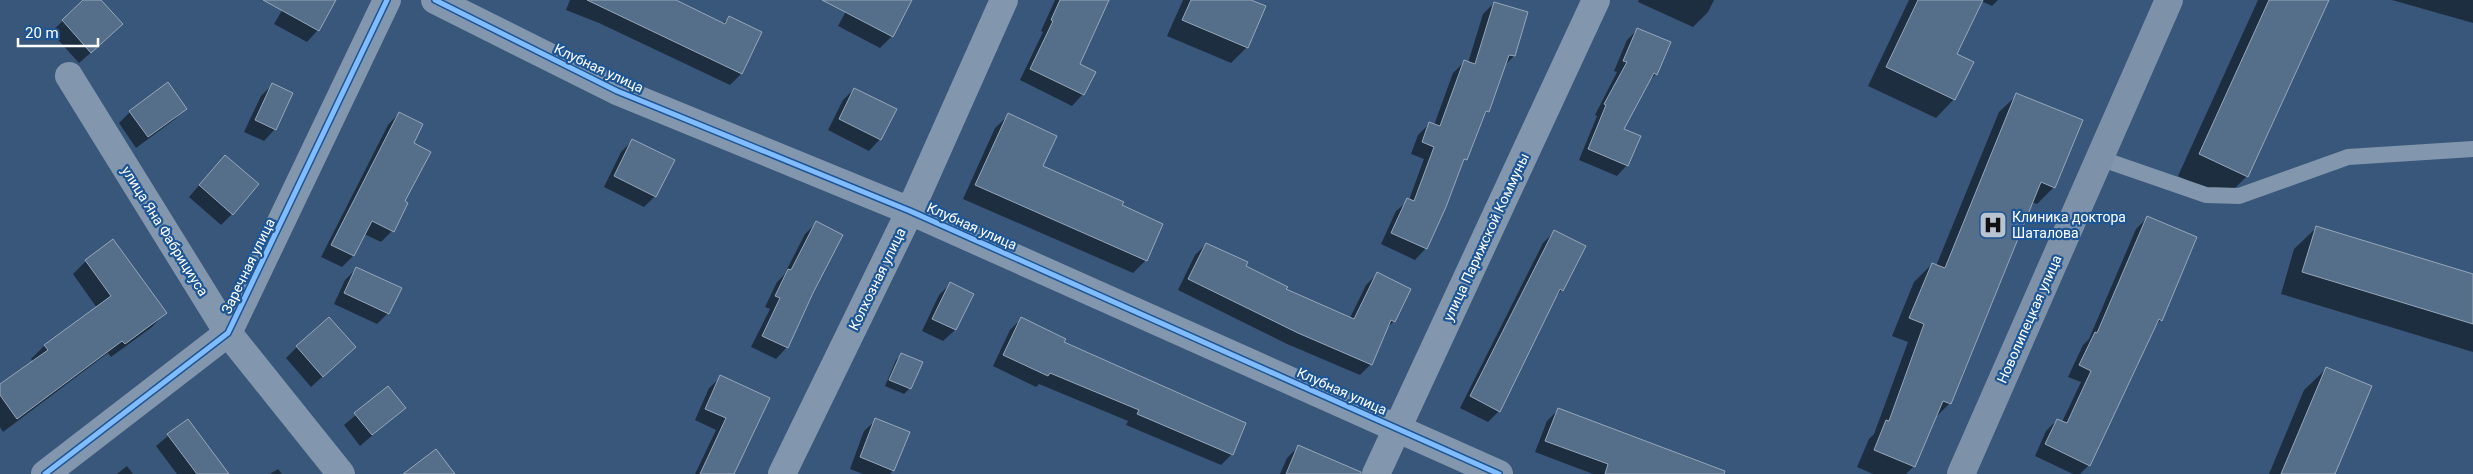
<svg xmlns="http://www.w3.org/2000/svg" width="2473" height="474" font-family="Roboto,sans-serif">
<rect width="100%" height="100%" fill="#39577a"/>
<!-- shadow -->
<path fill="#0007" d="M85,0H99L110,36L79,63L51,32Z
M288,0H334L318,30L307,42L274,24Z
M570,0H673L722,24L729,18L741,74L730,85L599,23L566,10Z
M852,0H901L909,4L892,36L880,48L838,26Z
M1055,0H1107L1078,65L1083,94L1072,106L1020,80L1043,32L1041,31Z
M1183,0H1248L1247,47L1231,63L1167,36Z
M1639,0H1714L1708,12L1693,27L1638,2Z
M1909,0H1998L1992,6L1981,1L1955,55L1954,99L1936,118L1868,86Z
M2258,0H2327L2247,176L2225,198L2178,176Z
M2392,0H2473V23Z
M1494,3L1514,56L1504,66L1488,111L1482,117L1426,248L1415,260L1381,244L1396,211L1409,200L1424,159L1411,154L1418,135L1429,124L1434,125L1453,73L1464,62L1468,63L1483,14Z
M1637,30L1656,74L1647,83L1623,130L1627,165L1617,176L1579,160L1597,116L1595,115L1617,72L1614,71L1627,40Z
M272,85L275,129L264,141L244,132L261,96Z
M854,89L880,139L869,151L828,130L843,100Z
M2017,95L2054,187L2037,204L2031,202L1950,403L1934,419L1914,466L1906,474H1873L1857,467L1869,439L1874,434L1908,342L1892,336L1914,282L1932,264L1936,266L1999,112Z
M186,109L174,120L136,148L119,123L130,112Z
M399,113L412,144L404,202L392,231L381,242L364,234L353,256L342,267L321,257L388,125Z
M1009,115L1042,167L1121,206L1146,260L1133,273L963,199L995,128Z
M633,140L655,196L644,207L604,187L621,152Z
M214,168L232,214L221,225L189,197Z
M2147,218L2161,320L2154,327L2089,465L2080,474H2073L2035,456L2046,431L2057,420L2062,422L2081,382L2068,377L2083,345L2089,339L2136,229Z
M816,223L812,293L787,347L776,359L751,347L770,309L765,307L777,282L784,275L805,234Z
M2316,228L2473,275V352L2281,294L2294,249Z
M1554,232L1562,290L1555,297L1499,411L1488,422L1460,408L1543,243Z
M1206,244L1285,290L1350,318L1366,285L1377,274L1394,321L1386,329L1371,364L1360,375L1287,344L1178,290L1195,255Z
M86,261L165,313L152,327L111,357L108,353L3,432L0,427V386L34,362L31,359L45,345L97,308L73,274Z
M357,268L388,313L377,324L334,304L345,280Z
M950,284L972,294L955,330L943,341L922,331L939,295Z
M1021,319L1063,343L1232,454L1221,465L1126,425L1128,421L1039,384L1036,387L993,366L1010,330Z
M297,347H355L311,387L286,358Z
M902,354L910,388L904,394L885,386L896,360Z
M2326,369L2334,474H2269L2304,390Z
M721,377L768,399L732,474H695L716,430L695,420L709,388Z
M388,388L404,408L360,446L344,425Z
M1558,410L1684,458L1686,456L1715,467L1712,474H1593L1535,452L1547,421Z
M187,420L204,474H177L156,446Z
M876,420L893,470L890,474H863L850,469L864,431Z
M1298,447L1328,474H1280L1287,458Z
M127,466L133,474H117Z
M278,469L282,474H270Z"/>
<!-- building -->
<path fill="#556e89" stroke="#96a7ba" d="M83,0H101L123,24L91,53L62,20Z
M263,0H336L319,31Z
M587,0H676L725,24L729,16L762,32L742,74Z
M822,0H912L893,37Z
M1060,0H1109L1080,64L1096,72L1084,95L1030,69L1053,21L1051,20Z
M1191,0H1251L1266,6L1248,48L1182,20Z
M1918,0H1983L1957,54L1974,62L1955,100L1886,67Z
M2269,0H2329L2248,177L2199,154Z
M1494,2L1528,12L1515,56L1509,55L1489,112L1486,111L1467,160L1464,159L1446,207L1427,249L1391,233L1407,198L1414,201L1434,147L1422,142L1429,122L1440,126L1464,60L1475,64Z
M1637,28L1671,42L1657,75L1654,73L1624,129L1641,136L1628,166L1588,149L1606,105L1604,104L1627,62L1623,61Z
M168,82L187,109L148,137L129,111Z
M272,83L293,93L276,130L255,120Z
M854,88L897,109L881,140L839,119Z
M2016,93L2083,120L2055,188L2041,182L1951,404L1943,401L1915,467L1874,450L1886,420L1889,421L1924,324L1909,318L1932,263L1945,268Z
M399,112L423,124L414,143L431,152L405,201L408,203L394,232L372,221L354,256L331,245Z
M1008,113L1057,136L1043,166L1124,202L1122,205L1163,224L1147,261L975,185Z
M632,139L675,160L656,197L614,176Z
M225,155L259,184L233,215L199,185Z
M2147,216L2197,237L2162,321L2159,319L2090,466L2045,444L2057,419L2067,423L2091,371L2079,365L2095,332L2097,333Z
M816,221L843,235L813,293L788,348L762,336L780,298L775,296L788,269L791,270Z
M2316,226L2473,274V324L2302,272Z
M1554,230L1586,246L1563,291L1560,289L1500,412L1470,396Z
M113,239L167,313L125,344L122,341L17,419L0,395V384L48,350L44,345L111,296L85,260Z
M1206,243L1248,262L1246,266L1288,287L1286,289L1354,319L1377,272L1411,289L1395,322L1391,320L1372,365L1298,333L1188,279Z
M356,267L402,288L389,314L344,293Z
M950,282L974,294L956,330L932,319Z
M329,317L356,347L323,377L296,346Z
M1021,317L1066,339L1064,342L1246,423L1233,455L1137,414L1139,410L1050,373L1048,376L1003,355Z
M901,353L923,362L911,389L889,380Z
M2326,367L2372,386L2335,474H2281Z
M720,375L770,398L734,474H700L726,418L705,409Z
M388,386L406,408L372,435L354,413Z
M1558,408L1725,471L1724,474H1605L1608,464L1545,441Z
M875,418L910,432L894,471L860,457Z
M188,419L229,474H197L167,434Z
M1298,445L1361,472V474H1286Z
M436,449L455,474H403Z"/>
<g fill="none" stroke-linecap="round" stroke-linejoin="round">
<!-- lane -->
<path stroke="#8297ad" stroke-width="16" d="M2099,158L2206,195L2239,196L2348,157L2473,149"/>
<!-- street -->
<path stroke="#8297ad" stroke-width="28" d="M435,0L617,91L910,211L1499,474
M69,76L228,333L341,474
M45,474L228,333L387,0
M782,474L910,211L1004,0
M1376,474L1596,0"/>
<!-- secondary -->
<path stroke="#7d92a9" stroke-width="28" d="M1961,474L2169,0"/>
<defs>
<path id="cycleway" d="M435,0L617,91L910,211L1499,474
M45,474L228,333L387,0"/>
</defs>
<!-- cycleway casing -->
<use href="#cycleway" stroke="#1e5695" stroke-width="8"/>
<!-- cycleway -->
<use href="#cycleway" stroke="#80bcff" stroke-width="5"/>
</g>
<!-- icons -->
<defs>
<symbol id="hospital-square" viewBox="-11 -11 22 22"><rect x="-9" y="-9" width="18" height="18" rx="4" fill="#bac4d0" stroke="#1e5695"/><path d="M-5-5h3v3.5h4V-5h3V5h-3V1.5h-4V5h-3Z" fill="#111"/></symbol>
</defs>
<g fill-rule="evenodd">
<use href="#hospital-square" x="1977" y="209" width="32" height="32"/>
</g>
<g text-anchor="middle" stroke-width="4.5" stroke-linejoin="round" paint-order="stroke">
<!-- street labels -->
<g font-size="14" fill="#fff" stroke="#1e5695">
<text transform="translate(599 68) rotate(25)" y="5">Клубная улица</text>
<text transform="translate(972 226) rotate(24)" y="5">Клубная улица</text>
<text transform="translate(165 231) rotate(58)" y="5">улица Яна Фабрициуса</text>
<text transform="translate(1486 237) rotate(-65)" y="5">улица Парижской Коммуны</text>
<text transform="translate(248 266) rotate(-64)" y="5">Заречная улица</text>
<text transform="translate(877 279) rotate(-64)" y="5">Колхозная улица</text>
<text transform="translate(2029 319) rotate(-66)" y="5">Новолипецкая улица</text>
<text transform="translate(1342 391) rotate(24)" y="5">Клубная улица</text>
</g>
<!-- poi labels -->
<g font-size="14" fill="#fff" stroke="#1e5695" text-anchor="start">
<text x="2012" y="222">Клиника доктора<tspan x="2012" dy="16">Шаталова</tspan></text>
</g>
</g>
<!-- scale -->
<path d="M18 38v8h80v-8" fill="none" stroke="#ffffff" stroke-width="2.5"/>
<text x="25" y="38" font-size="15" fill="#ffffff" stroke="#1e5695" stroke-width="4" paint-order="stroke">20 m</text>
</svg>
